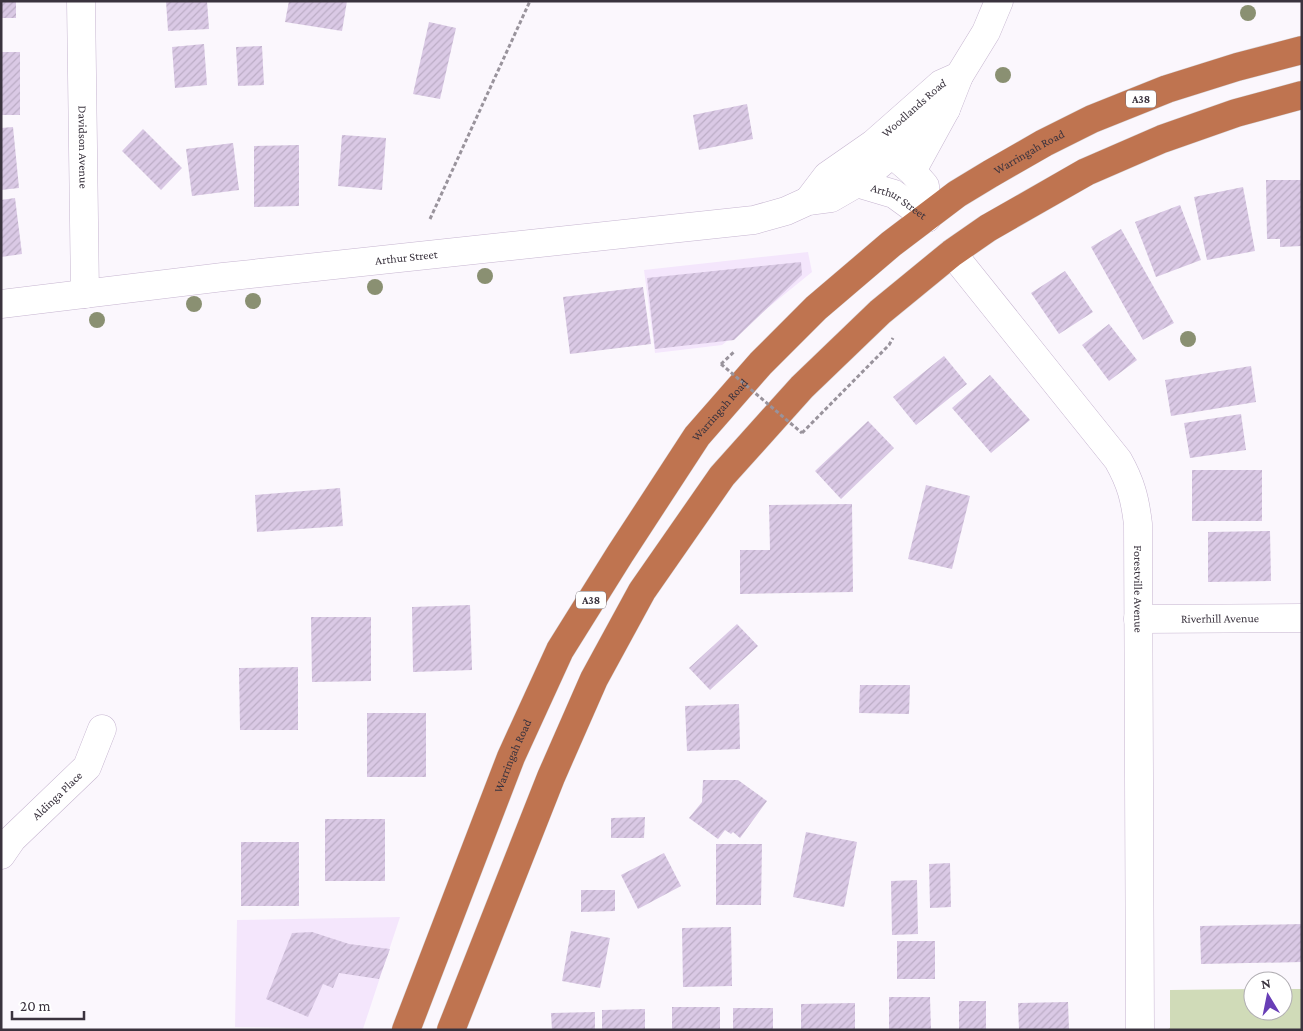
<svg xmlns="http://www.w3.org/2000/svg" width="1303" height="1031" font-family="'Crimson Pro',serif">
<defs>
<pattern id="building-hatch" width="6" height="6" patternUnits="userSpaceOnUse" patternTransform="scale(1.25)"><rect width="6" height="6" fill="#dac9e5"/><path d="M-1 1l2-2M0 6l6-6M5 7l2-2" fill="none" stroke="#bcadc6"/></pattern>
</defs>
<rect width="100%" height="100%" fill="#fbf7fd"/>
<!-- built -->
<path fill="#f4e6fc" d="M808,252L812,272L722,345L655,353L644,270Z
M400,917L363,1029L235,1027L237,920Z"/>
<!-- green -->
<path fill="#d0dbb8" d="M1253,989V1011H1283V989H1302V1030H1167L1170,1028V990Z"/>
<!-- building -->
<path fill="url(#building-hatch)" d="M1,1H16V18H1Z
M166,1H207L209,29L168,31Z
M289,1H347L342,31L285,22Z
M429,22L456,28L440,99L413,94Z
M204,44L207,85L175,88L172,47Z
M262,46L264,85L238,86L236,47Z
M1,52H20V115H1Z
M747,104L753,139L699,150L693,115Z
M13,127L19,188L1,190V128Z
M143,129L182,168L161,190L122,151Z
M342,135L386,138L382,190L338,186Z
M233,143L239,190L192,196L186,149Z
M299,145V206L254,207V146Z
M1266,180H1302V246L1280,247V239H1267Z
M1243,187L1255,251L1207,260L1194,197Z
M15,198L22,254L1,257V200Z
M1180,205L1201,260L1156,277L1135,222Z
M1121,229L1174,323L1143,340L1091,247Z
M801,262L802,275L734,340L655,349L647,278Z
M1065,271L1093,312L1059,334L1031,293Z
M643,287L651,344L570,354L563,297Z
M1109,324L1137,360L1109,381L1082,345Z
M944,356L967,384L916,425L893,397Z
M1251,366L1256,402L1171,416L1165,380Z
M990,375L1030,420L991,453L952,408Z
M1241,414L1246,450L1190,458L1184,423Z
M868,421L894,448L841,499L815,471Z
M1192,470H1262V521H1192Z
M926,485L970,496L952,569L908,559Z
M340,488L343,526L257,532L255,495Z
M852,504L853,592L740,594V550H770L769,505Z
M1270,531L1271,581L1208,582V532Z
M470,605L472,670L413,672L412,607Z
M311,617H371V681L312,682Z
M737,624L758,646L710,690L689,668Z
M298,667V730H240L239,668Z
M860,685H910L909,714L859,713Z
M739,704L740,749L687,751L685,706Z
M367,713H426V777H367Z
M703,780H738L767,801L740,838L733,832L731,834L725,830L718,839L689,818L702,802Z
M645,817L644,838H611V818Z
M325,819H385V881H325Z
M806,832L857,842L844,907L793,897Z
M241,842H299V906H241Z
M716,844H762L761,905H716Z
M664,853L681,886L638,909L621,875Z
M950,863L951,907L930,908L929,864Z
M917,880L918,934L892,935L891,881Z
M581,890H615V911L581,912Z
M1302,924V962L1201,964L1200,926Z
M731,927L732,986L683,987L682,928Z
M571,931L610,938L600,988L562,981Z
M312,932L349,944L390,949L379,979L339,973L333,988L323,984L308,1017L266,999L292,933Z
M897,941H935V979H897Z
M889,997H930L931,1030H889Z
M959,1001H986V1030H959Z
M1068,1002L1069,1030H1019L1018,1003Z
M855,1003V1030H801V1004Z
M672,1007H720V1030H672Z
M733,1008H773V1030H733Z
M645,1009V1030H602V1010Z
M595,1012V1030H552L551,1013Z"/>
<g fill="none" stroke-linecap="round" stroke-linejoin="round">
<defs>
<g id="minor">
<path id="s1" d="M81,1L85,294"/>
<path d="M898,159L912,171L925,186L927,218"/>
<path d="M912,171L946,109L959,76L986,32L999,1"/>
<path id="s2" d="M857,183L894,194L927,218"/>
<path id="s3" d="M808,201L827,176L873,144L941,84L959,76"/>
<path id="s4" d="M952,253L1118,460C1131,483 1135,499 1138,524L1140,1030"/>
<path id="s5" d="M1,304L223,277L754,220L786,211L808,201L831,198L857,183L946,109"/>
<path id="s6" d="M1138,619L1302,618"/>
<path id="s7" d="M1,855L12,839L87,767L102,729"/>
</g>
<g id="highway">
<path id="s8" d="M406,1030L511,757L560,650L620,554L697,436L761,363L816,308L891,244L957,194L990,174L1044,143L1092,119L1167,89L1237,67L1302,50"/>
<path d="M451,1030L551,777L594,679L642,591L722,476L802,387L880,312L952,253L988,228L1086,172L1162,139L1236,113L1302,95"/>
</g>
</defs>
<!-- minor casing -->
<use href="#minor" stroke="#c6b5d0" stroke-width="29"/>
<!-- highway casing -->
<use href="#highway" stroke="#d8d6d8" stroke-width="29"/>
<!-- path -->
<path stroke="#99939c" stroke-width="3" stroke-dasharray="4 2.5" stroke-linecap="butt" d="M430,219L530,1
M721,364L735,351
M802,433L889,345L893,338"/>
<!-- minor -->
<use href="#minor" stroke="#fff" stroke-width="28"/>
<!-- highway -->
<use href="#highway" stroke="#bf7450" stroke-width="28"/>
<!-- path-bridge -->
<path stroke="#99939c" stroke-width="3" stroke-dasharray="4 2.5" stroke-linecap="butt" d="M721,364L802,433"/>
</g>
<!-- trees -->
<g fill="#8a9072">
<circle cx="1248" cy="13" r="8"/>
<circle cx="1003" cy="75" r="8"/>
<circle cx="485" cy="276" r="8"/>
<circle cx="375" cy="287" r="8"/>
<circle cx="253" cy="301" r="8"/>
<circle cx="194" cy="304" r="8"/>
<circle cx="97" cy="320" r="8"/>
<circle cx="1188" cy="339" r="8"/>
</g>
<g text-anchor="middle" stroke-width="4" stroke-linejoin="round" paint-order="stroke">
<!-- shield labels -->
<g fill="#fff" stroke="#757078" stroke-width="1">
<rect x="1126" y="90.5" width="30" height="17" rx="4"/>
<rect x="576" y="591.5" width="30" height="17" rx="4"/>
</g>
<g font-size="11" font-weight="bold" fill="#3a333e">
<text x="1141" y="103">A38</text>
<text x="591" y="604">A38</text>
</g>
<!-- street labels -->
<g font-size="12" fill="#3a333e" stroke="#fff">
<text dy="4" stroke="none"><textPath href="#s3" startOffset="142">Woodlands Road</textPath></text>
<text dy="4" stroke="none"><textPath href="#s1" startOffset="146">Davidson Avenue</textPath></text>
<text dy="4" stroke="none"><textPath href="#s8" startOffset="1104">Warringah Road</textPath></text>
<text dy="4" stroke="none"><textPath href="#s2" startOffset="46">Arthur Street</textPath></text>
<text dy="4" stroke="none"><textPath href="#s5" startOffset="408">Arthur Street</textPath></text>
<text dy="4" stroke="none"><textPath href="#s8" startOffset="699">Warringah Road</textPath></text>
<text dy="4" stroke="none"><textPath href="#s4" startOffset="398">Forestville Avenue</textPath></text>
<text dy="4" stroke="none"><textPath href="#s6" startOffset="82">Riverhill Avenue</textPath></text>
<text dy="4" stroke="none"><textPath href="#s8" startOffset="294">Warringah Road</textPath></text>
<text dy="4" stroke="none"><textPath href="#s7" startOffset="82">Aldinga Place</textPath></text>
</g>
</g>
<!-- border -->
<rect width="1303" height="1031" fill="none" stroke="#3a333e" stroke-width="5"/>
<!-- north arrow -->
<g transform="translate(1268 996) rotate(350)"><circle r="24" fill="#ffffff" stroke="#b0adb2"/>
<path d="M0-4L9 19L0 12L-9 19Z" fill="#683eb6"/>
<text y="-8" font-size="14" font-weight="bold" text-anchor="middle" fill="#3a333e">N</text>
</g>
<!-- scale -->
<path d="M12 1011v8h72v-8" fill="none" stroke="#3a333e" stroke-width="2.5"/>
<text x="20" y="1011" font-size="15" fill="#3a333e" stroke="#ffffff" stroke-width="4" paint-order="stroke">20 m</text>
</svg>
